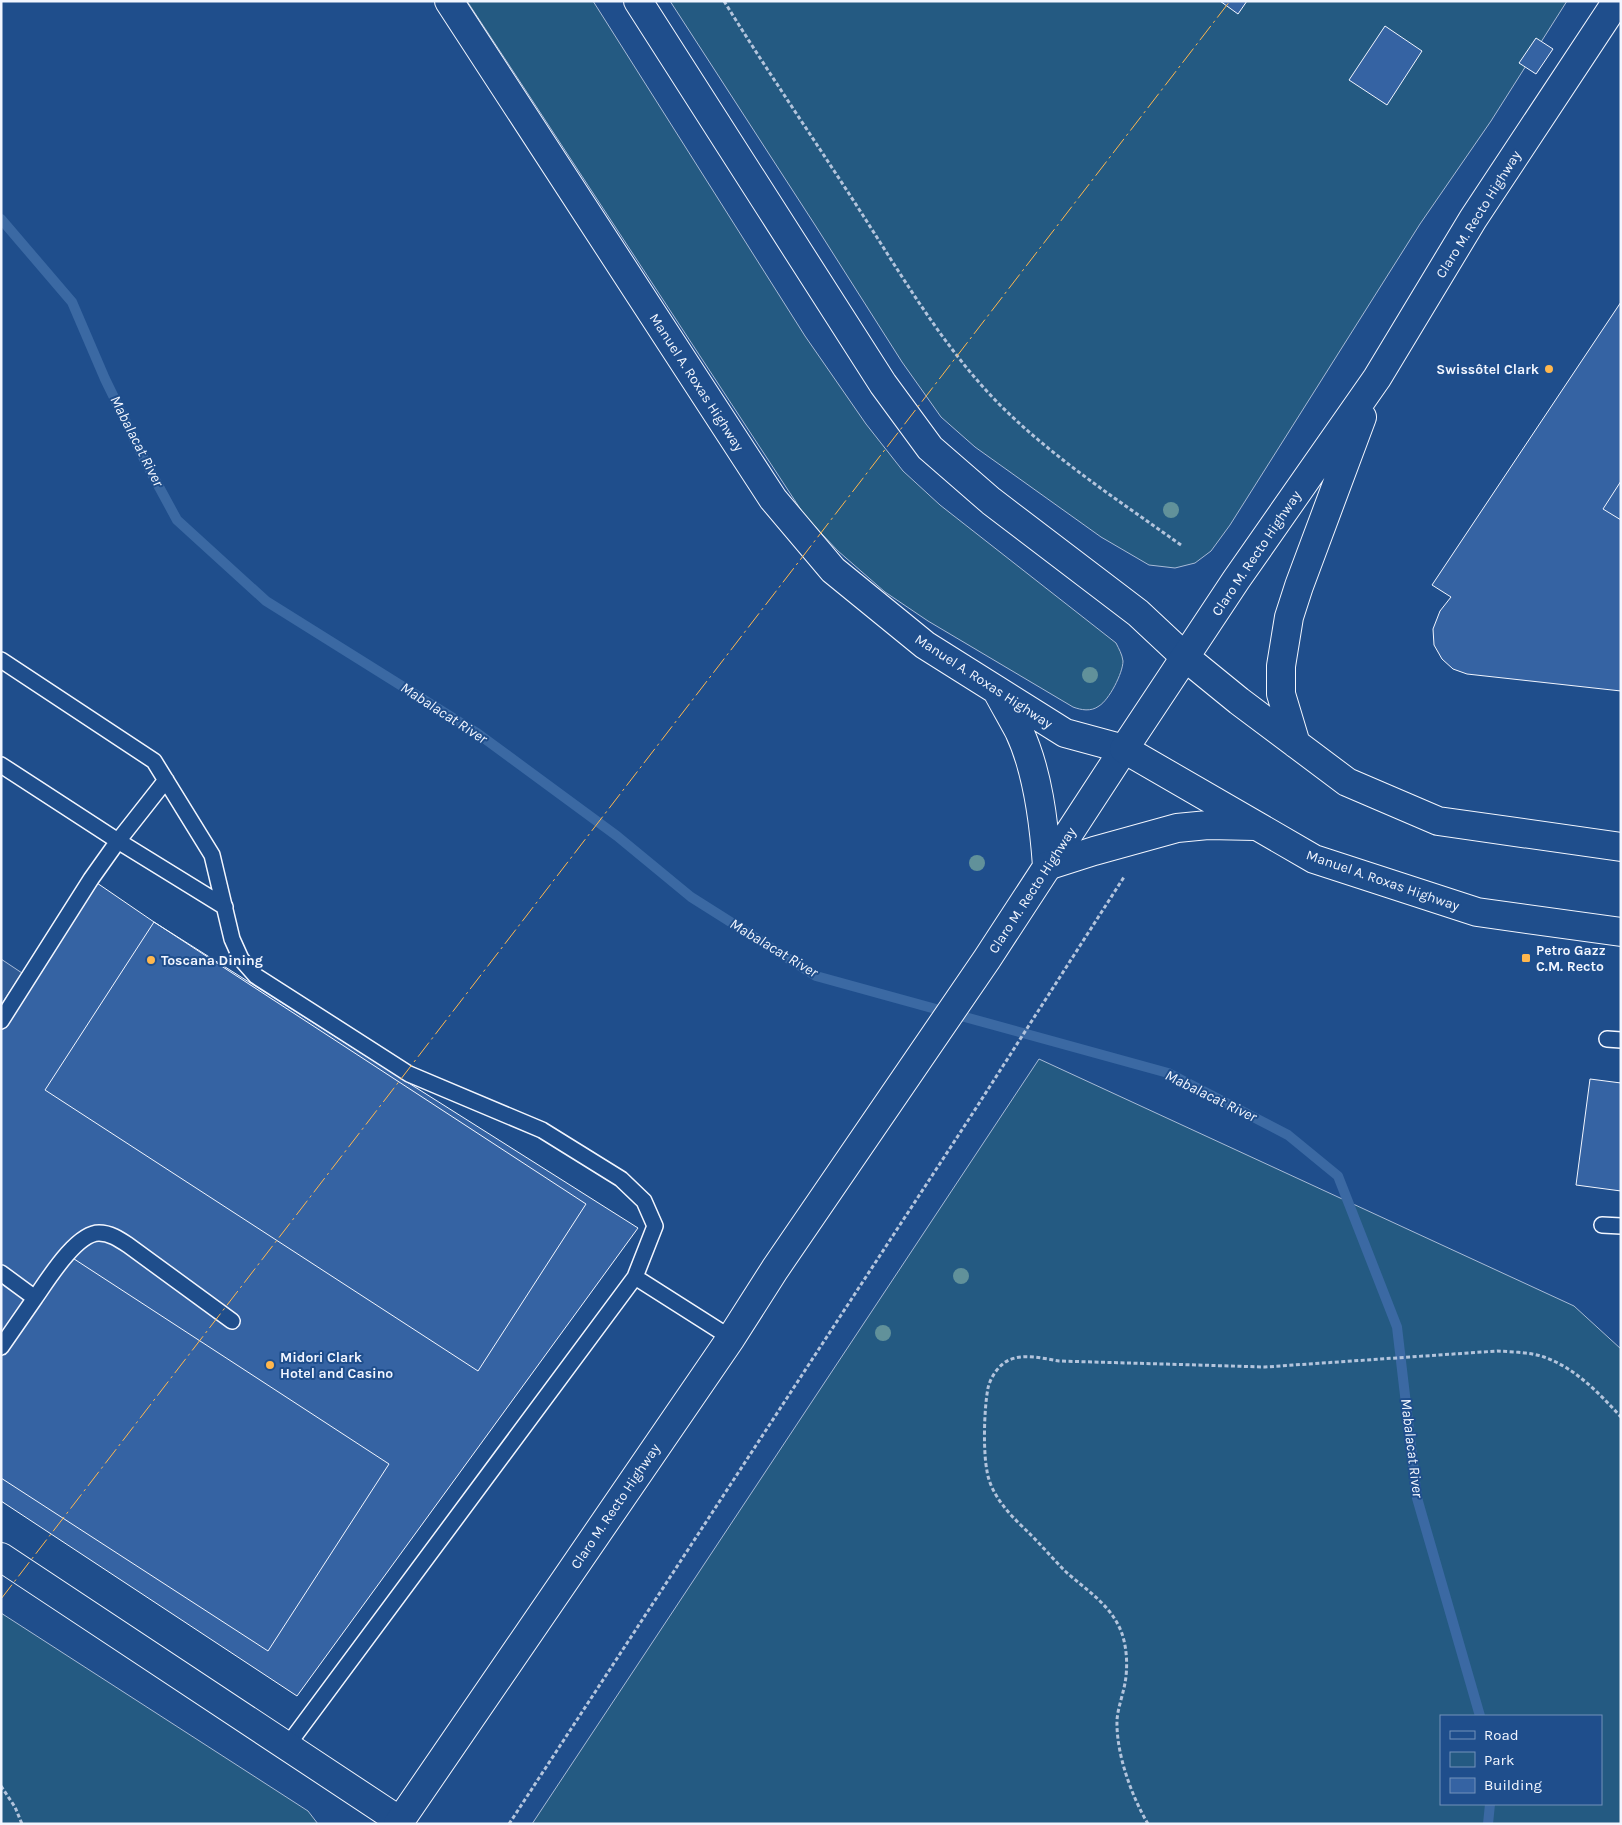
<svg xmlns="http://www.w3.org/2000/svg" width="1622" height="1825" font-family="Karla,sans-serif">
<rect width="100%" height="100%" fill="#1f4e8c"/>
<!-- green -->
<path fill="#245a82" stroke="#a8bbd7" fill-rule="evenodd" d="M467,1H593L805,336L866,424L903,471L940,505L1116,643C1119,649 1122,654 1123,661C1123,673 1109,700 1099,706C1091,712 1081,710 1073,707L928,621L885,592L838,551L805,516Z
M670,1H1567L1491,121L1420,224L1230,525L1211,551L1195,563L1175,568L1149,565L1101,537L975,447L941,417L902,362L815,225Z
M1039,1059L1574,1306L1621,1349V1824H532ZM1441,1716H1601V1804H1441Z
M1,1613L308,1811L318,1824H1Z"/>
<!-- parking -->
<path fill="#305b95" stroke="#a8bbd7" d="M1,959L22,973L1,1005Z"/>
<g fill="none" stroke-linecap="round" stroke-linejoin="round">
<!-- stream -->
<path stroke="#3b69a3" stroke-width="10" d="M1,219L72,302L105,379L145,461L177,520L266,601L477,733L617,836L691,897L816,976L1168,1073L1288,1135L1338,1176L1397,1327L1417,1498L1480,1716
M1488,1824L1490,1804"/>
</g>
<!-- building -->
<path fill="#3563a3" stroke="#f2f6ff" d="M1220,1H1247L1238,14Z
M1385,26L1422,51L1387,105L1349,80Z
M1536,38L1553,49L1536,74L1519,63Z
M1621,302V691L1467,674L1453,669L1442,659L1434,645L1433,629L1440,611L1451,597L1432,585Z
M1621,481V520L1603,509Z
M97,883L154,922L638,1228L297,1696L1,1501V1019Z
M154,922L586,1204L478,1371L45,1090Z
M1590,1079L1621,1083V1191L1576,1185Z
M68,1255L389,1464L268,1651L1,1478V1357Z"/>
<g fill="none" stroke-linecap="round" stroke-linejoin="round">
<defs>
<path id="lane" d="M1,660L154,761L212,855L232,939L241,959L256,976L409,1074L542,1130L621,1179L644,1201L655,1226L635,1277L731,1338
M1,765L118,841L91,879L1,1021
M166,780L118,841L225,907
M1607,1039L1621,1040
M1602,1225L1621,1226
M1,1273L35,1298L1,1347
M35,1298C47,1281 76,1233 99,1233C110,1233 119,1239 128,1245L232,1321
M287,1746L635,1277"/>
<path id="street" d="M1,1557L400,1821"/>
<path id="secondary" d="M638,1L883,384L930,448L991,501L1138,613L1185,657
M997,691C1004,704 1012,718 1019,731C1038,771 1044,823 1047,866
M398,1824L731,1338L775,1269L987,959L1124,749L1065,733L925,645L833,570L773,499L449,1"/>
<path id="primary" d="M1617,1L1473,219L1377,378L1236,580L1124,749L1314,859L1477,912L1621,932
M1185,657L1239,701L1347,782L1438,821L1621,847
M1296,744L1281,694V666L1289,617L1299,586L1362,417
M1047,866L1094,851L1177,828L1208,825L1255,826"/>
</defs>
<!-- lane casing -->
<use href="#lane" stroke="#f2f6ff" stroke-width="18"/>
<!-- street casing -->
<use href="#street" stroke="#f2f6ff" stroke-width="30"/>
<!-- secondary casing -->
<use href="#secondary" stroke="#f2f6ff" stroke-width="30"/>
<!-- primary casing -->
<use href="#primary" stroke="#f2f6ff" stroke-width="30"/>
<!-- path -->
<path stroke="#b3c4dc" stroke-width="3" stroke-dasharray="4 2.5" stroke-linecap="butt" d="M724,1C769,74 818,145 864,217C905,281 945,349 999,404C1053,458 1118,500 1181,545
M1,1786L15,1807L22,1824
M509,1824L969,1119L1124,877
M1148,1824C1131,1795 1116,1753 1117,1720C1118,1707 1123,1695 1125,1683C1128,1667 1127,1646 1121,1631C1110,1604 1086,1590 1065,1571C1054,1560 1043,1547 1031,1535C1023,1527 1013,1518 1005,1508C997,1498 989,1485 987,1471C983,1451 984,1409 988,1388C990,1379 996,1369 1004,1363C1019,1352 1041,1358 1059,1361L1265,1367L1497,1351C1512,1352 1530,1352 1544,1357C1575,1368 1599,1393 1621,1417"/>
<!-- lane -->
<use href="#lane" stroke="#1f4e8c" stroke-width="15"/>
<!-- street -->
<use href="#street" stroke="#1f4e8c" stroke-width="28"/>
<!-- secondary -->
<use href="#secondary" stroke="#1f4e8c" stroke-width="28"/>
<!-- primary -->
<use href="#primary" stroke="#1f4e8c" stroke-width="28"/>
<!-- power -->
<path stroke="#ffb74d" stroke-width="1" stroke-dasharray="18 4 2.5 4" stroke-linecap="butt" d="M1,1599L1230,1"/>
</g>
<!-- trees -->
<g fill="#61919a">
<circle cx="1171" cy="510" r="8"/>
<circle cx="1090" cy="675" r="8"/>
<circle cx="977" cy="863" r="8"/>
<circle cx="961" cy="1276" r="8"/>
<circle cx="883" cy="1333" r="8"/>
</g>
<!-- markers -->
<g fill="#ffb74d" stroke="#1f4e8c" stroke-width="2">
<circle cx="1549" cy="369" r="5"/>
<rect x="1521" y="953" width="10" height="10" rx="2.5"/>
<circle cx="151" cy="960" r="5"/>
<circle cx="270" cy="1365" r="5"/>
</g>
<g text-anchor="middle" stroke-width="4" stroke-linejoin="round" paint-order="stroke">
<!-- street labels -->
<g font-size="14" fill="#f2f6ff" stroke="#1f4e8c">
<text transform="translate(1478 214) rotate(-58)" y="5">Claro M. Recto Highway</text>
<text transform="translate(697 382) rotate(57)" y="5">Manuel A. Roxas Highway</text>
<text transform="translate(1256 553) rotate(-56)" y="5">Claro M. Recto Highway</text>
<text transform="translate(984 681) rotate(33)" y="5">Manuel A. Roxas Highway</text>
<text transform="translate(1383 880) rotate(19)" y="5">Manuel A. Roxas Highway</text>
<text transform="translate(1032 890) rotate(-57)" y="5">Claro M. Recto Highway</text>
<text transform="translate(615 1506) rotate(-56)" y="5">Claro M. Recto Highway</text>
</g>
<!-- poi labels -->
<g font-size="14" font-weight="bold" fill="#f2f6ff" stroke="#1f4e8c" text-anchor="start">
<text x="1539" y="374" text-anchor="end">Swissôtel Clark</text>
<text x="1536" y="955">Petro Gazz<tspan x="1536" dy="16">C.M. Recto</tspan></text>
<text x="161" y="965">Toscana Dining</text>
<text x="280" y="1362">Midori Clark<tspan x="280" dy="16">Hotel and Casino</tspan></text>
</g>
<!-- water labels -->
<g font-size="15" font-style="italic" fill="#f2f6ff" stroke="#1f4e8c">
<text transform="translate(137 441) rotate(63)" y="5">Mabalacat River</text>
<text transform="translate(444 713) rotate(33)" y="5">Mabalacat River</text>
<text transform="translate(774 948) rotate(31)" y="5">Mabalacat River</text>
<text transform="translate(1211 1096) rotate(26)" y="5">Mabalacat River</text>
<text transform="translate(1412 1448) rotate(83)" y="5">Mabalacat River</text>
</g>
</g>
<!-- border -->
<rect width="1622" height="1825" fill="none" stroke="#f2f6ff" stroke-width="5"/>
<!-- legend -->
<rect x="1440" y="1715" width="162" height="90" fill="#1f4e8c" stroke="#7391ba"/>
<rect x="1450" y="1731" width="25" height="8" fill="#1f4e8c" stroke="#7391ba"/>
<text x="1484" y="1740" font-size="15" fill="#f2f6ff">Road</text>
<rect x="1450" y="1752" width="25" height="15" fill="#245a82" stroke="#7391ba"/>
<text x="1484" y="1765" font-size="15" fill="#f2f6ff">Park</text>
<rect x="1450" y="1778" width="25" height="15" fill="#3563a3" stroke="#7391ba"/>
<text x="1484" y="1790" font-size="15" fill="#f2f6ff">Building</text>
</svg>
